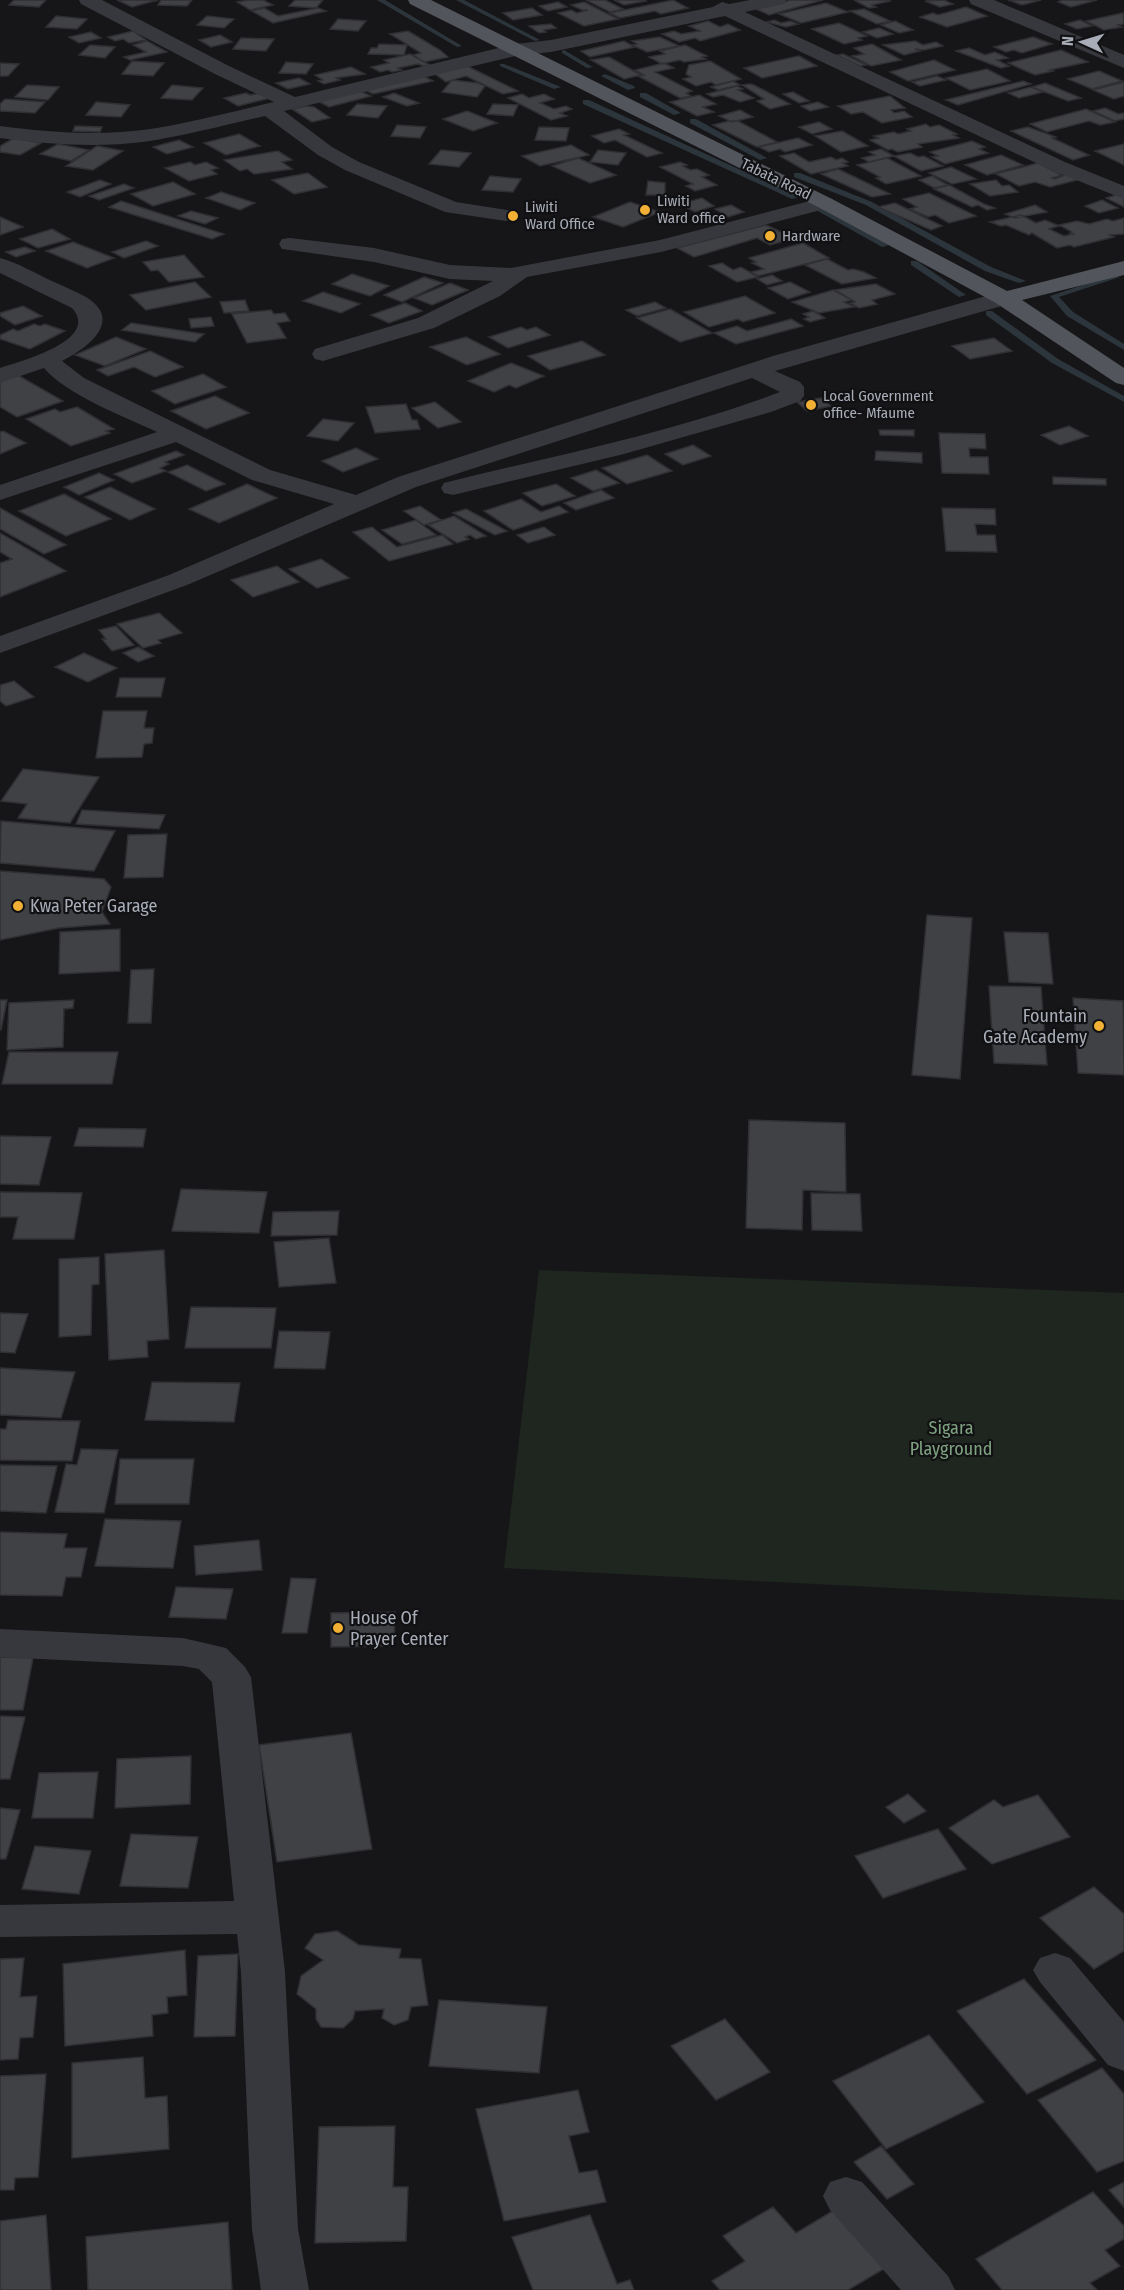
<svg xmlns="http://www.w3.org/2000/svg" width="1124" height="2290" font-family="'Fira Sans Condensed',sans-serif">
<rect width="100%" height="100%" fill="#161618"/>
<!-- green -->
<path fill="#1e261f" d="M539,1270L1124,1293V1600L504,1568Z"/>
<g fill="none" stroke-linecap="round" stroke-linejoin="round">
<!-- stream -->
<path fill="#2c353c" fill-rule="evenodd" d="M377,0H385L462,46L457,47Z
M456,0H464L540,40L535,41Z
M564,50L591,66L593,67L587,68L562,53V51Z
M500,64H504L561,87L554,89L500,66Z
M605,74L634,86L635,88L628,90L603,77L601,76Z
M640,93H646L681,113L674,115L640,97Z
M583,100H589L799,197L792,199L583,104Z
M690,119H696L767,158L760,160L690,123Z
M794,173H800L872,202L991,267L1026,281L1019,283L985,271L866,205L794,177Z
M816,206H822L889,245L882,247L816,210Z
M911,261H917L966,295L959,297L911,265Z
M1113,275L1120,277L1059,297L1073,312L1124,344V350L1067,316L1050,296Z
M986,311H992L1058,359L1124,396V402L1052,363L986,315Z"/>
</g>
<!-- building -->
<path fill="#404145" stroke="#303034" stroke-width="1.5" d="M14,0H46L39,7L9,5Z
M117,0H158L132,7Z
M161,0H192L187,6L158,5Z
M249,0H263L273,5L250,10L237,2Z
M295,0H323L316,8L289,6Z
M586,0H605L623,9L610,12Z
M614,0H644L646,1L624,5Z
M673,0L688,8L661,14L655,11L620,18L610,13Z
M791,0H823L769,15L756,9Z
M854,0H888L890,1L872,5L876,7L869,8Z
M944,0L953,4L940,7L925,1Z
M1008,0H1041L1022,5Z
M1062,0H1097L1071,7L1058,2Z
M558,2L567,7L548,11L539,6Z
M584,2L618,19L584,26L558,13L571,10L577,13L588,10H582L571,5Z
M826,3L848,12L801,23L779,14Z
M966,7L987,16L947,27L920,17L933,13L938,15Z
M264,8L278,16L318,8L326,11L273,23L252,11Z
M532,8L542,15L513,20L503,13Z
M864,9L890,21L877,24L850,11Z
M1123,13L1124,24L1118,25L1122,27L1104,30L1086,21Z
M56,16L87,19L77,29L46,27Z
M207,16L234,19L224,28L197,25Z
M338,19L366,21L358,31L330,29Z
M774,20L781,23L790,21L798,24L786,27L767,22Z
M1080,20L1092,26L1077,29L1065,24Z
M708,21L720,27L728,24L740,30L700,41L695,38L679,42L662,34L674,31L681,34L700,31L689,26Z
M895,21L913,30L899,33L881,25Z
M839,23L867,36L858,38L862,40L844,44L812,29Z
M551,24L556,28L544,30L546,32L539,33L529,26Z
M879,28L893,34L877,38L863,32Z
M133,31L146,40L129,43L123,39L115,41L108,37Z
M408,31L440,50L448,57L424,62L413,55L421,53L390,34Z
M91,32L101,38L79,43L69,37Z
M220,35L232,42L211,47L199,40Z
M660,37L679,46L647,52L632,45L637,44L632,41Z
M1033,37L1052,44L1022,53L1014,50L1006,52L994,47Z
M241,38L274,39L266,51L233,49Z
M147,41L167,52L130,60L124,57L146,52L133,45Z
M624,41L635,47L590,57L581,51Z
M915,41L923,45L936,42L943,46L924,50L915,49L920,51L904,55L883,45Z
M379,44L407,45L404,55L368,54L371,48H377Z
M872,44L901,60L871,66L852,56L864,54L854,48Z
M90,45L115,47L105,58L79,55Z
M685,45L707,56L702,57L706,59L684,62L680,60L662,64L649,57L665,54L660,51Z
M969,48L985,55L995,52L1008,58L997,60L1009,66L1001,68L956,51Z
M1061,50L1088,62L1050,70L1053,71L1035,75L1008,63Z
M410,54L430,65L423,66L418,64L398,68L402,70L392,72L388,70L380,72L371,67L389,63L384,60Z
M843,54L866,65L860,66L837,55Z
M799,56L817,66L762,78L744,68Z
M609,57L641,75L624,79L591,60Z
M934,60L955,70L908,81L890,72Z
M132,61L164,63L153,76L122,74Z
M710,61L741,79L716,85L711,82L696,86L683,79L691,77L686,74L689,65Z
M286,62L313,64L306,74L279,73Z
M0,63L19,64L8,76H0Z
M664,63L674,68L655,72L692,91L686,93L691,96L680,98L638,76L644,75L635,70Z
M467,66L518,91L503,94L466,76L446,82L435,74Z
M351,67L365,74L336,78L340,80L324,84L318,81L323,80L315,75Z
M987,69L1010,81L970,90L946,78Z
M1099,71L1122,81L1092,89L1068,79Z
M423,76L433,81L373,94L363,89Z
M937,76L946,80L920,86L912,82Z
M299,78L310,84L288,89L276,83Z
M452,80L478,83L485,86L477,97L442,92Z
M733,81L740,85L718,90L711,87Z
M1023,81L1031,84L958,105L946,100Z
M1124,82V96L1114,99L1093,90Z
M1045,83L1081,98L1068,101L1032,87Z
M750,84L754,85L790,104L770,109L757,101L764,99L742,85Z
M27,85L59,87L48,100L15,97Z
M172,85L203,88L192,100L161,98Z
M737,86L743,89L738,90L754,98L740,102L723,95L713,97L707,94Z
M1031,87L1043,92L1019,98L1008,93Z
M360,91L371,96L329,107L318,101Z
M793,92L809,101L799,103L783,94Z
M246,93L250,95L261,93L270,98L238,106L224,98Z
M394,93L419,103L407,106L383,97Z
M522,94L529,98L544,94L554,99L540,103L554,109L566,106L572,109L560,113L567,116L551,120L508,98Z
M699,95L716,104L703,107L714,112L697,116L670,102Z
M890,96L905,108L891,110L894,113L904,111L912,117L882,123L863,112L851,114L838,106Z
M5,99L45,102L35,113L0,111V104Z
M96,102L130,105L121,117L86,115Z
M818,102L828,107L810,111L801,106Z
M357,104L387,106L378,118L347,115Z
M493,104L518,105L513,116L487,114Z
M306,106L314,107L330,118L312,122L292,109Z
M1105,108L1118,114L1124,113V119L1115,121L1093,111Z
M1086,109L1115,122L1100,125L1089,121L1047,132L1030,124Z
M740,110L753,117L732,122L719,116Z
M467,111L497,123L473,131L443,119Z
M729,121H738L777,142L757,147L713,125Z
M819,122L832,129L812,134L799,127Z
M926,124L930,127L939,125L957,134L953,135L959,138L918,144L922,147L898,152L892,149L888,150L870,140L879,138L874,136L894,132L898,134L911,131L907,129Z
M397,125L426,127L420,138L391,136Z
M75,126L102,127L100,132L73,131Z
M539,127L569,128L566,141L535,140Z
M1028,127L1056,137L1052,138L1089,155L1073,160L1011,131Z
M619,129L629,134L624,135L662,153L647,157L615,140L604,143L592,136Z
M842,131L868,146L841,152L815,136Z
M239,134L260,146L226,155L204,143Z
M14,138L41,143L20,155L0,152V146Z
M798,138L812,145L785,152L780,149L769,152L759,147Z
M179,140L193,147L167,154L153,147Z
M972,141L985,147L979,149L988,153L945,164L932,157L938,156L930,152Z
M58,144L89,150L71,161L40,154Z
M1124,144V165L1095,151Z
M571,145L589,155L540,166L522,156Z
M97,146L123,151L93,170L66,166Z
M881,149L894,156L869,162L862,158L875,155L869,152Z
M441,150L471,153L459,167L429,164Z
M598,150L626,153L618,165L590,162Z
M278,151L292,160L282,162L292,169L254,174L247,169L240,171L224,160Z
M794,153L809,162L831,157L836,160L842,158L848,162L843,163L848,166L811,174L780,156Z
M910,153L918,157L924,156L943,166L921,171L894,156Z
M1001,155L1023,165L987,175L965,165Z
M578,158L616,175L590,183L552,166Z
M887,158L921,176L886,184L876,178L880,177L857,165Z
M190,162L195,165L206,162L218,168L211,170L217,174L189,181L165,168Z
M680,162L687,165L683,166L690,170L697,169L709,175L702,177L717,185L695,191L686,186L693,184L660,167Z
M1038,163L1062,175L1052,178L1055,179L1070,173L1081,179L1050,187L1035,182L1019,186L996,174Z
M951,167L976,179L952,184L929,173Z
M838,169L890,194L872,197L821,174Z
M308,173L327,187L294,194L272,180Z
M490,176L521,179L513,192L482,190Z
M932,176L948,185L934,188L919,180Z
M100,180L111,184L80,197L67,192Z
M996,180L1002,186L1009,185L1018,192L990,196L970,184Z
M648,181L665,183V195H646Z
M173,182L195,194L153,206L131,194Z
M124,184L134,188L99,200L89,196Z
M949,185L984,204L995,208L987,210L978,205L972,207L934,189Z
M221,192L255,203L240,210L206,198Z
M929,193L976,216L949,223L935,215L928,217L910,209L917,207L903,199Z
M1116,195L1124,197V207L1106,198Z
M702,198L714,206L695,212L680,204Z
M1102,200L1118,208L1099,213L1085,206Z
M121,201L224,234L212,239L109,207Z
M630,202L660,212L623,227L593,217Z
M895,203L942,226L931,230L878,207Z
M731,205L744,212L728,217L715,209Z
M1035,205L1047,212L1015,218L1005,214Z
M191,211L218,218L205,224L178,216Z
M1021,215L1036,223L1045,220L1059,226L1049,229L1064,236L1073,234L1070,233L1072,232L1059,225L1077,221L1089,224L1107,219L1113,221L1124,218V234L1110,235L1114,237L1074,247L1070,245L1057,248L1032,233L1029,235L1006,225L1001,226L990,222Z
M0,217L23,227L0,235Z
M766,225L794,238L770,245L757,238L694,257L677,248Z
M52,229L70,239L38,248L20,239Z
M146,241L158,246L124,258L112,252Z
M73,242L114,258L87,268L46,251Z
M803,243L829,258L758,276L751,272L764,269L752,263L756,262L749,258Z
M25,247L35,251L16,257L6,252Z
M184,255L204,277L169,282L158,270L151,271L143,262Z
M827,259L848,270L853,269L864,272L876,278L842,284L805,265Z
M722,263L733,270L741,267L758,277L737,282L709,266Z
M352,274L389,286L370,296L332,284Z
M772,275L782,281L767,285L757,279Z
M424,277L443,283L402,302L384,295Z
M195,282L211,297L146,310L130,295Z
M790,282L810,292L788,299L768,288Z
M450,283L468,290L432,305L414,298Z
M876,284L895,294L872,300L877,304L859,308L850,303L855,302L835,290Z
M833,290L852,300L844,302L854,307L819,313L792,302Z
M323,292L360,304L341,313L303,301Z
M745,296L775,313L743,322L738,319L709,327L684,312Z
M245,300L249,311L224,313L220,302Z
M655,302L666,308L637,316L626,310Z
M405,303L422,311L389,323L371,315Z
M23,306L42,316L15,325L0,316V313Z
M670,309L712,333L680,342L637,318Z
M271,310L274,314L285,313L290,321L277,323L286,338L247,343L232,314Z
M813,311L825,318L810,322L804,319L809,317L803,314Z
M211,317L214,326L191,328L189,319Z
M791,319L803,326L736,344L714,333L737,326L747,331Z
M131,323L204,334L195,342L122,330Z
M34,324L40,326L45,324L65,331L30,349L0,339V335L13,329L18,331Z
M521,327L527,330L536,327L550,335L508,348L489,337Z
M116,337L146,349L105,366L75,355Z
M466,337L500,354L467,365L430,347Z
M994,338L1012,351L970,359L952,346Z
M582,341L605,355L550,370L528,356Z
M150,351L183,367L155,377L134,367L108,376L97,370Z
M511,363L544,376L516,388L509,385L494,392L468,381Z
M14,373L63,401L17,417L0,407V378Z
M203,374L226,387L175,404L152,391Z
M215,396L249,413L206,429L171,411Z
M821,398L831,406L807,411L797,402Z
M435,402L461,422L438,428L412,408Z
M406,404L412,420H417L420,429L375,433L366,407Z
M77,407L114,429L106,431L110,433L71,446L26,419L55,409L60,412Z
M323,419L354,423L338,441L307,436Z
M1069,426L1088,436L1060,445L1041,435Z
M879,430H914V436L880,435Z
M3,431L26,443L0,454V432Z
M939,433L985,434L986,449L969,448L970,457H988L989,474L942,473Z
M693,445L711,456L683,465L665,454Z
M356,448L378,459L343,472L322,461Z
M176,451L184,455L165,462L169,464L160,468L166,471L132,483L114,474Z
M876,451L922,453V463L875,460Z
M647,455L672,471L627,484L602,468Z
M187,465L225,484L206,491L168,472Z
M596,470L619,483L593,491L571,478Z
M99,473L114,480L79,495L64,487Z
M1053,477L1106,479V485L1053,484Z
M247,484L277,498L219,523L189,509Z
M556,484L575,496L542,506L523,493Z
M110,487L155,509L130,520L85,497Z
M601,490L614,498L576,510L564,503Z
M64,494L111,519L66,536L19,511Z
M521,499L541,512L559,506L568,512L513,530L484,511Z
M420,506L441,520L424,525L404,511Z
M0,508L66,545L44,554L0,529Z
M942,508L995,509L996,525L975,524L977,535H995L997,552L946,551Z
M466,509L507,531L495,535L453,513Z
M454,516L486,536L476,539L470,535L465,537L469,539L457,543L428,525Z
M416,520L436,535L402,544L382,530Z
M372,527L397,547L442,535L453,544L389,561L353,532Z
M544,527L555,535L528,543L517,535Z
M0,533L66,571L0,597V563L12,559L0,552Z
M321,559L349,578L317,588L289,569Z
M277,566L299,582L253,597L231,580Z
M159,613L182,633L158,640L161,643L143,648L117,624Z
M116,626L134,645L112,651L102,639H106L99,630Z
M138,647L154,656L138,662L123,653Z
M84,653L117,668L88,682L55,667Z
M120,678H165L161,697H116Z
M14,681L34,697L6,706L0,701V685Z
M103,711H147L144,728H154L152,743L144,744L142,757L96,758Z
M23,769L99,777L70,823L18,818L27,804L1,801Z
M82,810L165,815L159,829L76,824Z
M1,821L115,831L94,871L0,863Z
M167,834L163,877L124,878L128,835Z
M0,871L104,879L111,887L102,912L110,924L59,928L0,940Z
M927,915L972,918L960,1079L912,1075Z
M120,929V971L59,974L60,932Z
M1004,932L1048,933L1053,984L1009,982Z
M154,969L151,1023H128L131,970Z
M989,986L1041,987L1047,1065L994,1063Z
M1073,998L1123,1001L1124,1075L1078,1073Z
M0,1000H7L1,1030H0Z
M74,1000L73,1008L64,1009L63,1047L7,1050L9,1003Z
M9,1052H118L112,1084H2Z
M749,1120L845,1123L846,1192L803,1190L802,1230L746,1228Z
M79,1128L146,1129L143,1147L74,1146Z
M0,1136L51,1137L39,1185L0,1184Z
M181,1189L267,1192L259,1233L172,1231Z
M0,1192L82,1193L74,1239H13L18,1217H0Z
M811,1193L860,1194L862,1231L812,1230Z
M339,1211L337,1235L271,1236L273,1212Z
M329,1238L336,1283L279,1287L274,1242Z
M164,1250L169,1339L147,1341L148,1357L109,1360L105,1254Z
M99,1257V1284L92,1285L91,1335L59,1337V1259Z
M191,1307L276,1308L271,1348H185Z
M0,1313L28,1314L15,1353L0,1352Z
M279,1331L330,1332L325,1369L274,1368Z
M0,1368L75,1372L61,1418L0,1415Z
M152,1382L240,1383L234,1422L145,1420Z
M8,1420L80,1421L72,1461L0,1460V1429H6Z
M81,1449L118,1450L104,1513L55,1512L66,1464L77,1465Z
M120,1459H194L189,1504H115Z
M0,1465L57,1466L46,1513L0,1511Z
M105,1519L181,1521L173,1568L95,1566Z
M0,1532L67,1534L64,1548H87L81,1577H66L62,1596L0,1595Z
M259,1540L262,1570L196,1575L194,1546Z
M291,1578L316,1579L307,1633H282Z
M176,1587L233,1589L226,1619L169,1617Z
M395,1612L394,1646L331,1647V1613Z
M0,1657L33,1658L23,1710H0Z
M0,1716L25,1717L10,1779H0Z
M351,1733L372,1849L277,1862L259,1745Z
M191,1756L190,1804L115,1808L117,1759Z
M98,1772L93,1818H32L39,1773Z
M908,1794L926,1811L904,1823L886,1807Z
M1038,1795L1070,1837L992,1864L949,1828L994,1800L1003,1807Z
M0,1808L20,1810L6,1859H0Z
M938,1829L966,1869L883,1898L855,1856Z
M131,1834L198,1837L188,1888L120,1886Z
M35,1846L91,1851L79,1894L22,1889Z
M1094,1887L1124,1914V1951L1094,1969L1040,1918Z
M337,1931L359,1945L401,1949L399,1958L421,1959L428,2005L411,2007L408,2020L394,2025L382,2018L384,2009L355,2011L353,2019L343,2028L321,2027L316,2019V2009L297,1994L301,1976L323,1960L305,1948L315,1934Z
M185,1950L187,1995L167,1997L168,2013L152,2015L153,2036L65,2046L63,1964Z
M238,1954L235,2036L194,2037L198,1956Z
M24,1958L20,1997L37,1996L33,2037L20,2038L18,2059L0,2060V1959Z
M1024,1979L1096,2060L1027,2094L957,2011Z
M439,2000L547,2007L539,2073L429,2066Z
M725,2019L770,2072L716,2100L671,2046Z
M929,2035L984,2102L886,2149L833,2081Z
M143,2057L145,2098L167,2096L169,2149L72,2158V2063Z
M1102,2068L1124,2094V2161L1097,2172L1038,2100Z
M46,2074L38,2177L15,2178L14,2190H0V2076Z
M578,2090L589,2132L569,2136L579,2173L597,2170L606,2202L504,2221L476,2109Z
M395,2126L393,2187H408L406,2241L315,2243L319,2127Z
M881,2146L914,2184L887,2199L854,2162Z
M1124,2182V2207L1109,2190Z
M1093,2192L1124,2226V2239L1105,2250L1120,2266L1090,2283L1097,2290H1002L976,2259Z
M773,2207L796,2233L836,2209L887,2267L848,2290H720L712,2281L745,2261L723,2236Z
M46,2215L51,2290H0V2221Z
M590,2215L617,2284L630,2280L634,2290H533L512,2237Z
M228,2222L232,2290H88L86,2237Z"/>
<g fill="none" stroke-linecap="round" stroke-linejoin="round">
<!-- minor -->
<path fill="#37383d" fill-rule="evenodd" d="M79,0H102L227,65L295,97L515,44L551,40L713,7L722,2L729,4L750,0H786L784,4L745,12L1065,162L1124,186V199L1051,170L725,16L551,52L515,56L284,111L332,147L359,162L456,202L513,211L517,215L513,219L506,221L445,212L345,170L318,155L265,116C225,125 184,136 143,142C95,148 47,144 0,138V126C47,132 95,136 143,130C187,124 230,112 274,102L213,73L81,4Z
M969,0H994L1124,55V68L971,4Z
M825,197L832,199L836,203L832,207L661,252L527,277L500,296L434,328L323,361L315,359L312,354L315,349L418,318L493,281L450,279L374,262L290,250L282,249L279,244L282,239L290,238L374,248L450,265L511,268L660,240Z
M0,258C18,263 35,273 52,281C63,286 75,291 86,297C125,321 86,349 62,361L84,378L270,470L356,495L398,477L773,356L1004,291L1012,293L1015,298L1012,303L775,371L800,382L804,387V396L800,401L771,412L624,454L453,495L444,493L441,488L444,483C556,455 672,433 780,392L752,378L416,487L187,585L0,653V636L169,575L334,504L252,480L176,442L0,500V485L157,432C125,417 65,394 44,368L0,383V368C21,361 101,340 72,308L0,273Z
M0,1629L183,1638L226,1648L245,1667L251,1677L285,1972L298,2229L309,2290H261L252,2229L241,1972L237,1934L0,1937V1905L234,1901L212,1682L199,1669L183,1666L0,1657Z
M1055,1953L1070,1958L1124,2022V2071L1108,2065L1040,1982L1033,1970L1040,1958Z
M846,2177L862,2182L948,2276L955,2290H901L830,2210L823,2196L830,2182Z"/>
<!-- major -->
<path fill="#53555c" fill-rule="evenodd" d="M408,0H431L832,199L1007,291L1124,261V275L1022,300L1124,368V385L1116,383L996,303L818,207L410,4Z"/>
</g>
<!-- markers -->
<g fill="#f2b134" stroke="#111113" stroke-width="2">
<circle cx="645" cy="210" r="6"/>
<circle cx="513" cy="216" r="6"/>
<circle cx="770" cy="236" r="6"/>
<circle cx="811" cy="405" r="6"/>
<circle cx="18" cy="906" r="6"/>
<circle cx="1099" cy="1026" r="6"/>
<circle cx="338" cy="1628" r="6"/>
</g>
<g text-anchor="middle" stroke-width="4.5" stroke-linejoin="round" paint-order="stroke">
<!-- far-street labels -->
<g font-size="15" fill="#a8adb8" stroke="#111113">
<text transform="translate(776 179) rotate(26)" y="5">Tabata Road</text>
</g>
<!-- far-poi labels -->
<g font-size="15" fill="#a8adb8" stroke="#111113" text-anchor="start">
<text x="657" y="206">Liwiti<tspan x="657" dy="17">Ward office</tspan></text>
<text x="525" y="212">Liwiti<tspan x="525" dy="17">Ward Office</tspan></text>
<text x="782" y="241">Hardware</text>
<text x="823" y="401">Local Government<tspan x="823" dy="17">office- Mfaume</tspan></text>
</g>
<!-- poi labels -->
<g font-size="18" fill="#a8adb8" stroke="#111113" text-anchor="start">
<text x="30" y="912">Kwa Peter Garage</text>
<text x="1087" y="1022" text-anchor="end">Fountain<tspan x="1087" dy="21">Gate Academy</tspan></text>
<text x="350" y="1624">House Of<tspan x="350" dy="21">Prayer Center</tspan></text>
</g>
<!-- park labels -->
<g font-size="18" fill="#7fa381" stroke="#111113">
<text x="951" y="1434">Sigara<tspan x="951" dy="21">Playground</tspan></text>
</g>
</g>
<!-- north arrow -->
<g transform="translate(1082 42) rotate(274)" stroke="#111113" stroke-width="4.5" paint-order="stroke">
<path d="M0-4.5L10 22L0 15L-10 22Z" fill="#a8adb8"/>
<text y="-9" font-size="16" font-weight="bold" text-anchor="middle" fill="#a8adb8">N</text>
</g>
</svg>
